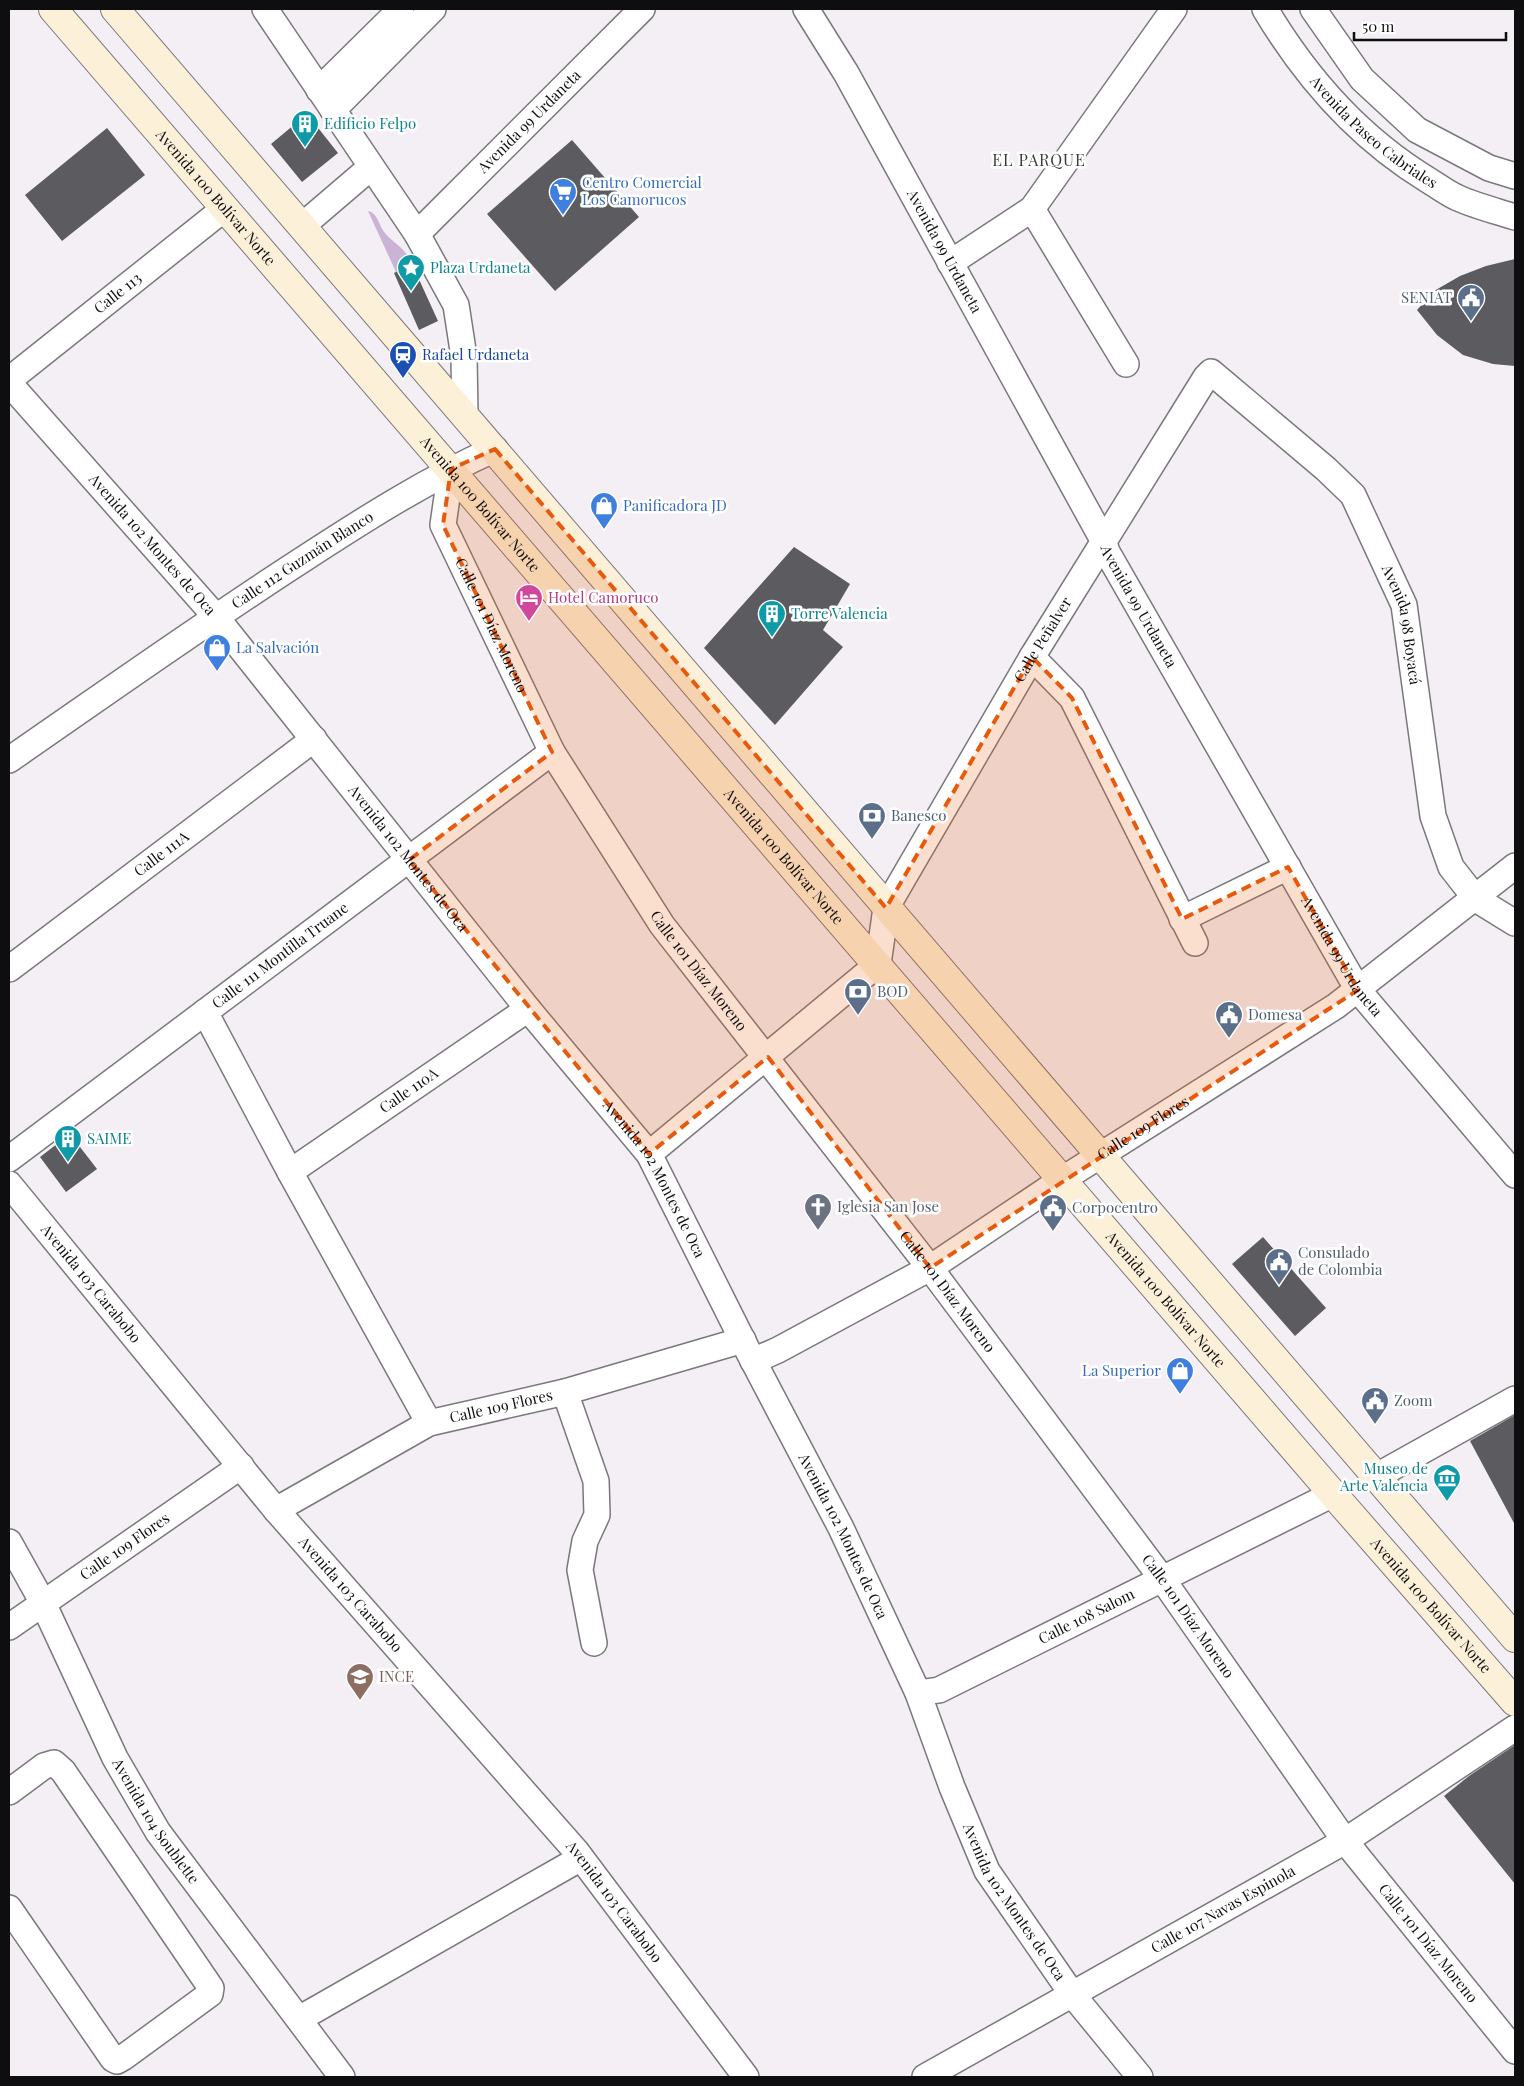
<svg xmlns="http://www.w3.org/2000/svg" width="1524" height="2086" font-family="'Playfair Display',serif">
<rect width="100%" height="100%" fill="#f3eff5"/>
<!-- green -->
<path fill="#cbb3d5" d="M368,211C378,213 379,226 385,233C395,245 406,248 412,264L396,272Z"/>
<!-- building -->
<path fill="#5c5b60" d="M307,114L338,153L302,182L271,144Z
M107,128L145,175L62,241L25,195Z
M572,140L639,217L555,291L487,214Z
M1515,259V366L1493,364L1463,355L1437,335L1417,310L1434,291L1460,276L1486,266Z
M412,264L438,321L419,330L394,273Z
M794,547L850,584L823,630L843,647L775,725L704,648Z
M70,1134L97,1169L66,1192L40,1157Z
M1263,1237L1326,1308L1295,1336L1232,1264Z
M1515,1415V1525L1470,1441Z
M1515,1745V1884L1444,1796L1469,1776Z"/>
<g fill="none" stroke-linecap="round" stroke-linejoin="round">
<defs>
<g id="street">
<path d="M265,9L417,234L456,305L464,357L465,416"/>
<path id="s1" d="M806,9L846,73L1103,540L1107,552L1358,990L1515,1175"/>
<path id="s2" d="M1265,9C1306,78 1359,138 1428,180C1438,186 1447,193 1458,198C1476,206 1496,211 1515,217"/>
<path d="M1313,9L1362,79L1417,130L1489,168L1515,176"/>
<path d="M319,90L401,9"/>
<path d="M333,110L433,9"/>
<path d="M1032,209L1126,364"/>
<path d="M302,226L371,167"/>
<path id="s3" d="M417,234L642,9"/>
<path d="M950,263L1032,209L1174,9"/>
<path id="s4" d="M9,380L225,208"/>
<path id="s5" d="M9,383L216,617L528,1009L649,1154L747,1349L841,1528L918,1693L952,1787L987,1871L1072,1994L1140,2077"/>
<path id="s6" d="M451,469L443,525L552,752L662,925L930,1268L1163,1580L1345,1841L1515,2051"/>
<path d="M1032,657L1072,698L1195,943"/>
<path id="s7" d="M9,760C106,693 203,624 302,560C365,519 426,480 495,449"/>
<path d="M1182,919L1288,867"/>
<path id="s8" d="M9,969L314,739"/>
<path d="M205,1012L290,1172L429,1423"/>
<path id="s9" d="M649,1154L878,964L886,908L1032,657L1206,377L1211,372L1326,469L1353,495L1404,605L1433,816L1451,867L1476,899L1515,923"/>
<path id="s10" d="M9,1159L552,752"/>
<path id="s11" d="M290,1172L528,1009"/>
<path id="s12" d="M9,1184L276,1510L576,1851L746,2077"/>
<path id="s13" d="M753,1361L778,1350L930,1268L1063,1179L1336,1006L1515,866"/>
<path d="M565,1392L596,1481L597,1515L585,1541L580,1570L594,1643"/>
<path d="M1377,1476L1515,1399"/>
<path id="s14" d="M276,1510L429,1423L565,1392L743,1340"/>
<path id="s15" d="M9,1542L43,1603L115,1758L158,1832L342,2077"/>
<path id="s16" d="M9,1627L241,1466"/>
<path id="s17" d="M918,1693L939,1690L1333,1494"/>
<path d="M9,1792L44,1766L54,1763L63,1771L211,1988L210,1994L124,2057L117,2061L113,2059L9,1908"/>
<path d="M299,2019L581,1858"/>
<path id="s18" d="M925,2077L1345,1841L1515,1728"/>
</g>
<g id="secondary">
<path id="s19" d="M53,9L1333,1494L1515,1702"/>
<path d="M115,9L1515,1638"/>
</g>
</defs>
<!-- street casing -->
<use href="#street" stroke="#7b787d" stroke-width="28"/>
<!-- secondary casing -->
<use href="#secondary" stroke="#7b787d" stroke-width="30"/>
<!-- street -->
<use href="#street" stroke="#fff" stroke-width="25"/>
<!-- secondary -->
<use href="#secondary" stroke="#fcf0d8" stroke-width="28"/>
</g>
<!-- marked area -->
<path fill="#e8590c" fill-opacity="0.2" stroke="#e8590c" stroke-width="4" stroke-dasharray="10 6" stroke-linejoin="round" d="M495,449L886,908L1032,657L1072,698L1182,919L1288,867L1358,990L930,1268L768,1057L649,1154L409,860L552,752L443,525L451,469Z"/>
<!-- icons -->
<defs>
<symbol id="building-pin" viewBox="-11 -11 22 30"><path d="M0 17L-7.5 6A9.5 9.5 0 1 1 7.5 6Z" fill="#0f9aa8" stroke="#fff"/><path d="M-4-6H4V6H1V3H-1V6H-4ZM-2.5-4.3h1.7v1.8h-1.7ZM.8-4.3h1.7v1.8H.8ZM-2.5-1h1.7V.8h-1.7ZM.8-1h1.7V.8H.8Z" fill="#fff"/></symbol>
<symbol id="supermarket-pin" viewBox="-11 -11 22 30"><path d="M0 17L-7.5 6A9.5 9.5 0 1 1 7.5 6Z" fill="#3f7fe0" stroke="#fff"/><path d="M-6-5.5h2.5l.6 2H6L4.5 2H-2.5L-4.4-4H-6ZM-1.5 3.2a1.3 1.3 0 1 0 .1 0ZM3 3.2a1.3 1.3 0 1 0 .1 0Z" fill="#fff"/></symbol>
<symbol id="sight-pin" viewBox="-11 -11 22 30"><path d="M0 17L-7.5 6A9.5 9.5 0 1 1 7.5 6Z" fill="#0f9aa8" stroke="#fff"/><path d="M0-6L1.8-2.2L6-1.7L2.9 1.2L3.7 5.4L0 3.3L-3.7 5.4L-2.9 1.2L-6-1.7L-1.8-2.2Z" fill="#fff"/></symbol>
<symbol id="civic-pin" viewBox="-11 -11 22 30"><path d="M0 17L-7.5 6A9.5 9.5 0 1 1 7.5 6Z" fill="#5c6f8a" stroke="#fff"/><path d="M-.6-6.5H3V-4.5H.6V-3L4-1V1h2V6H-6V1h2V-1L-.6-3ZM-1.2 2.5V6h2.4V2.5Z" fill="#fff"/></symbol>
<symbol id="station-pin" viewBox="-11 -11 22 30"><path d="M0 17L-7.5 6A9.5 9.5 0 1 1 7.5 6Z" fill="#1a4fb4" stroke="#fff"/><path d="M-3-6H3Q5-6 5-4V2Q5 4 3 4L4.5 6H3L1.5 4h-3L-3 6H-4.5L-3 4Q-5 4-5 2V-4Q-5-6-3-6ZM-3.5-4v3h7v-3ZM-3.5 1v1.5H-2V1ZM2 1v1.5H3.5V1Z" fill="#fff"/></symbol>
<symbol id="shop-pin" viewBox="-11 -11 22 30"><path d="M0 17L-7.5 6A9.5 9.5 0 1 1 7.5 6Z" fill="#3f7fe0" stroke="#fff"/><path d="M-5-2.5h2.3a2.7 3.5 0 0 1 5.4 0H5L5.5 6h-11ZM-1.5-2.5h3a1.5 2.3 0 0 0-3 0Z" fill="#fff"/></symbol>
<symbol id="hotel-pin" viewBox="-11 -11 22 30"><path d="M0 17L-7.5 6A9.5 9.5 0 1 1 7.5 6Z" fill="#d1479c" stroke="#fff"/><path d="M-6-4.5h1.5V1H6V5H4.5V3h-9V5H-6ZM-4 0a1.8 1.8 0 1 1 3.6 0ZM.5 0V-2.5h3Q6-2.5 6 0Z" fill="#fff"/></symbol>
<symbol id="bank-pin" viewBox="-11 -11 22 30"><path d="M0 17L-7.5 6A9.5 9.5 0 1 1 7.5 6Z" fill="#5c6f8a" stroke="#fff"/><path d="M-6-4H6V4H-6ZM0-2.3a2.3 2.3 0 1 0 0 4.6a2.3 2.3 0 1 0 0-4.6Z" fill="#fff"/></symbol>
<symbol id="church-pin" viewBox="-11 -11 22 30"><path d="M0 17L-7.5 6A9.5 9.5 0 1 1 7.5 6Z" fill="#6b7280" stroke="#fff"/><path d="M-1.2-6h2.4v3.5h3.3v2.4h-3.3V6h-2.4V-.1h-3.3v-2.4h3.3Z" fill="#fff"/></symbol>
<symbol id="museum-pin" viewBox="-11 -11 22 30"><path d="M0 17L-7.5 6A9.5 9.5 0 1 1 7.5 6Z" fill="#0f9aa8" stroke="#fff"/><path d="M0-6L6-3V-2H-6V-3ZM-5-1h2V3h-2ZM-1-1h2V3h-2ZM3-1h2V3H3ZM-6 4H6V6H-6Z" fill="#fff"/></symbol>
<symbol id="university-pin" viewBox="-11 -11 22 30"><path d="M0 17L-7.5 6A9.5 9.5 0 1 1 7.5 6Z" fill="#8d6e63" stroke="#fff"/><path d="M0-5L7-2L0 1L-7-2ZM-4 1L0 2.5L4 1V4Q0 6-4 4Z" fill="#fff"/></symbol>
</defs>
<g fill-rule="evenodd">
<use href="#building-pin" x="289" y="108" width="32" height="43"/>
<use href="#supermarket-pin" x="547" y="176" width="32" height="43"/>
<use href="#sight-pin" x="395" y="252" width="32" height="43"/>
<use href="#civic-pin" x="1455" y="282" width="32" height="43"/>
<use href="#station-pin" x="387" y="339" width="32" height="43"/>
<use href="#shop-pin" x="588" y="490" width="32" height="43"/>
<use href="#hotel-pin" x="513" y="582" width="32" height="43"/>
<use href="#building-pin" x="756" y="598" width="32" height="43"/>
<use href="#shop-pin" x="201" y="632" width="32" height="43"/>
<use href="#bank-pin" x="856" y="800" width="32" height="43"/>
<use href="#bank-pin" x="842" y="976" width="32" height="43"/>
<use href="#civic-pin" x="1213" y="999" width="32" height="43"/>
<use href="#building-pin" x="52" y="1123" width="32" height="43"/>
<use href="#church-pin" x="802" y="1191" width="32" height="43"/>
<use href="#civic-pin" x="1037" y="1192" width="32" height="43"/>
<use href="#civic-pin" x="1263" y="1246" width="32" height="43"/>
<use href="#shop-pin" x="1164" y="1355" width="32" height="43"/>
<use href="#civic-pin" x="1359" y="1385" width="32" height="43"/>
<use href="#museum-pin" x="1431" y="1462" width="32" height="43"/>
<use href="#university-pin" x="344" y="1661" width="32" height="43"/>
</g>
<g text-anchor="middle" stroke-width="5" stroke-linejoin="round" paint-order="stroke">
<!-- street labels -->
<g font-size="15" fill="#0e0d0f" stroke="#fff">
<text dy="5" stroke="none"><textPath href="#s3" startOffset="159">Avenida 99 Urdaneta</textPath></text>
<text dy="5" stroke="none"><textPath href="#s2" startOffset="166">Avenida Paseo Cabriales</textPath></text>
<text dy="5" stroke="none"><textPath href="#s19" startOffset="249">Avenida 100 Bolívar Norte</textPath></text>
<text dy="5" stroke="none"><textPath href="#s1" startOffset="279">Avenida 99 Urdaneta</textPath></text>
<text dy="5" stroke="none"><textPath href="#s4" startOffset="139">Calle 113</textPath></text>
<text dy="5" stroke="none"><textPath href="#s19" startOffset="654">Avenida 100 Bolívar Norte</textPath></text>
<text dy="5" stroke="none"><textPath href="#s5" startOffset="216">Avenida 102 Montes de Oca</textPath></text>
<text dy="5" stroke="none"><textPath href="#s7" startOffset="355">Calle 112 Guzmán Blanco</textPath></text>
<text dy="5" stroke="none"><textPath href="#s1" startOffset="684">Avenida 99 Urdaneta</textPath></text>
<text dy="5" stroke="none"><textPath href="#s9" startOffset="1309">Avenida 98 Boyacá</textPath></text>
<text dy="5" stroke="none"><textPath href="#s6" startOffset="168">Calle 101 Díaz Moreno</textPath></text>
<text dy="5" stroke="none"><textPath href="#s9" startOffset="665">Calle Peñalver</textPath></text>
<text dy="5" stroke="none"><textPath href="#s8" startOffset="191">Calle 111A</textPath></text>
<text dy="5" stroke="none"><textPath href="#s19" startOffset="1119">Avenida 100 Bolívar Norte</textPath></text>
<text dy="5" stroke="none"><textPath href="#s5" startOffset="621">Avenida 102 Montes de Oca</textPath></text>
<text dy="5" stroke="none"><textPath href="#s10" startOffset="339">Calle 111 Montilla Truane</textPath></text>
<text dy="5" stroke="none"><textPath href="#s1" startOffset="1089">Avenida 99 Urdaneta</textPath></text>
<text dy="5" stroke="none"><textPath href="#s6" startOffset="572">Calle 101 Díaz Moreno</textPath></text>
<text dy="5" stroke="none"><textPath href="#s11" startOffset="144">Calle 110A</textPath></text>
<text dy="5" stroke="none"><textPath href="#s13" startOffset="455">Calle 109 Flores</textPath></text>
<text dy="5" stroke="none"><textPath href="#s5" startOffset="1026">Avenida 102 Montes de Oca</textPath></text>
<text dy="5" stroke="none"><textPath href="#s12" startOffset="129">Avenida 103 Carabobo</textPath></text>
<text dy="5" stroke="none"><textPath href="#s6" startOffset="978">Calle 101 Díaz Moreno</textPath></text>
<text dy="5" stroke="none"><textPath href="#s19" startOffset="1704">Avenida 100 Bolívar Norte</textPath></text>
<text dy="5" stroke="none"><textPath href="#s14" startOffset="250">Calle 109 Flores</textPath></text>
<text dy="5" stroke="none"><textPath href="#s5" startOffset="1431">Avenida 102 Montes de Oca</textPath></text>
<text dy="5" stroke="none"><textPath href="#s16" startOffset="141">Calle 109 Flores</textPath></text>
<text dy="5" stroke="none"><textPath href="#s12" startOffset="534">Avenida 103 Carabobo</textPath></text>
<text dy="5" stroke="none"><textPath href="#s19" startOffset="2109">Avenida 100 Bolívar Norte</textPath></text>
<text dy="5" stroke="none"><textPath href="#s17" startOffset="186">Calle 108 Salom</textPath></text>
<text dy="5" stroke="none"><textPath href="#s6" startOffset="1382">Calle 101 Díaz Moreno</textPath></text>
<text dy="5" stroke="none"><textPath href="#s15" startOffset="316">Avenida 104 Soublette</textPath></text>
<text dy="5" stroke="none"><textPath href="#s12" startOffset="939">Avenida 103 Carabobo</textPath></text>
<text dy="5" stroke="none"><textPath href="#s5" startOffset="1836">Avenida 102 Montes de Oca</textPath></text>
<text dy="5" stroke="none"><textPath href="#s18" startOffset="342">Calle 107 Navas Espinola</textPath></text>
<text dy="5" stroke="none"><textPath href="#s6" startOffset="1788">Calle 101 Díaz Moreno</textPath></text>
</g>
<!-- culture labels -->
<g font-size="15" fill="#0d838f" stroke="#fff" text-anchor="start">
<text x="324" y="129">Edificio Felpo</text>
<text x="430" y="273">Plaza Urdaneta</text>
<text x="791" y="619">Torre Valencia</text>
<text x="87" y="1144">SAIME</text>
<text x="1428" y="1474" text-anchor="end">Museo de<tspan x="1428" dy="17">Arte Valencia</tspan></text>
</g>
<!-- shop labels -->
<g font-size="15" fill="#366cbe" stroke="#fff" text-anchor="start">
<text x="582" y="188">Centro Comercial<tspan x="582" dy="17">Los Camorucos</tspan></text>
<text x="623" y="511">Panificadora JD</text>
<text x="236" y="653">La Salvación</text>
<text x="1161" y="1376" text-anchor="end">La Superior</text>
</g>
<!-- service labels -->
<g font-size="15" fill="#4e5e75" stroke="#fff" text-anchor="start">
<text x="1452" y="303" text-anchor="end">SENIAT</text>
<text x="891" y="821">Banesco</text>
<text x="877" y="997">BOD</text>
<text x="1248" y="1020">Domesa</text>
<text x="1072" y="1213">Corpocentro</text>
<text x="1298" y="1258">Consulado<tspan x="1298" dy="17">de Colombia</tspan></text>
<text x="1394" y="1406">Zoom</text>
</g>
<!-- transit labels -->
<g font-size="15" fill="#164399" stroke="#fff" text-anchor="start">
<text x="422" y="360">Rafael Urdaneta</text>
</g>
<!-- hotel labels -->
<g font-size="15" fill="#b23c85" stroke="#fff" text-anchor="start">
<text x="548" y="603">Hotel Camoruco</text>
</g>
<!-- worship labels -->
<g font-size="15" fill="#5b616d" stroke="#fff" text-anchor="start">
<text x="837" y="1212">Iglesia San Jose</text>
</g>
<!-- education labels -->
<g font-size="15" fill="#785e54" stroke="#fff" text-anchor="start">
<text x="379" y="1682">INCE</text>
</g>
<!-- neighbourhood labels -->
<g font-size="16" letter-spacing="1" fill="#3b383d" stroke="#fff">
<text x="1039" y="166">EL PARQUE</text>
</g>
</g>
<!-- border -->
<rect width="1524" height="2086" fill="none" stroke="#0e0d0f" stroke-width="20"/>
<!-- scale -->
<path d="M1354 32v8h152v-8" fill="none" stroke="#0e0d0f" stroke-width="2.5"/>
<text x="1362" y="32" font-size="15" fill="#0e0d0f" stroke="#ffffff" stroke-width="4" paint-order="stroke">50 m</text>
</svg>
